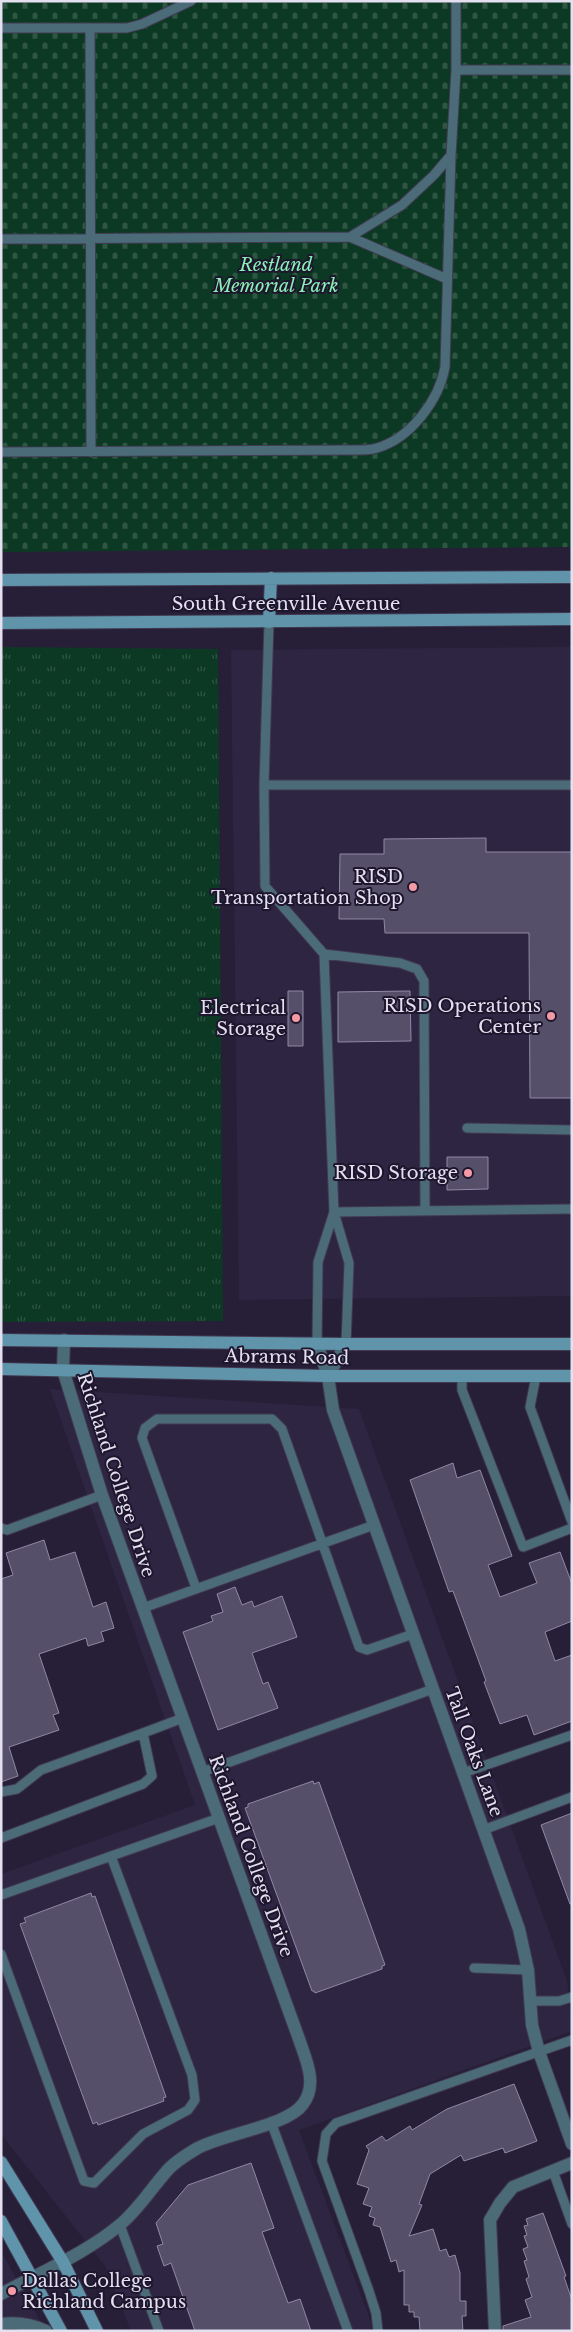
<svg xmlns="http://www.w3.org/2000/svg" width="573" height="2332" font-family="'Libre Baskerville',serif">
<defs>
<pattern id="grass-tufts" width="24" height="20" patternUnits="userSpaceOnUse" patternTransform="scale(1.25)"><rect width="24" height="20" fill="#0c3923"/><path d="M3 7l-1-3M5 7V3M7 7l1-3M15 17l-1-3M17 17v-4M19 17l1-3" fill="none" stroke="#2f5543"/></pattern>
<pattern id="cemetery-stones" width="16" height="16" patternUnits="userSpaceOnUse" patternTransform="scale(1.25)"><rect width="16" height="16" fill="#0c3923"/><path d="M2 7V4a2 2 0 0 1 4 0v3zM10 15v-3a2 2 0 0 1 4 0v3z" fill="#2f5543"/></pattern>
</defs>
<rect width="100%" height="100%" fill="#261f37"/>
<!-- built -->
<path fill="#2e2543" d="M572,647V1296L239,1300L231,650Z
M50,1389L359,1409L567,1981L572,2031L299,2130L372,2325L370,2331H131L105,2266L1,2134V1874L195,1805Z
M1,2251L46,2331H1Z"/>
<!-- grass -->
<path fill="url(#grass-tufts)" d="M1,647L218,649L223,1321L1,1322Z"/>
<!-- cemetery -->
<path fill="url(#cemetery-stones)" d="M1,1H572V547L1,552Z"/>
<!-- building -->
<path fill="#564f6a" stroke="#9088a6" d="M486,838V852H572V1098H530L529,933H385L384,919H339L340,854H384V839Z
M288,991H303V1046H288Z
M410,991L411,1041L338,1042V992Z
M447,1157H488V1189L447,1190Z
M453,1463L457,1478L480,1470L512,1556L488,1565L500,1597L537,1583L529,1563L560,1552L572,1584V1621L545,1632L555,1661L572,1655V1721L534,1735L527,1715L500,1724L484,1682L486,1681L453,1591L449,1592L410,1480Z
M44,1540L50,1560L75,1552L93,1607L106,1602L114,1628L101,1632L104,1641L88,1646L86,1638L39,1654L59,1713L53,1715L59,1730L9,1747L18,1776L1,1782V1579L13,1575L6,1553Z
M235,1587L242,1605L252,1601L254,1607L282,1596L297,1637L252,1653L263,1684L268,1682L278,1708L218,1730L183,1632L213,1621L211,1616L223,1612L217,1594Z
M313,1781L314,1784L319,1782L385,1965L382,1966V1969L315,1993L314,1991H312L245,1808L248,1807V1804Z
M572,1813V1904H570L541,1825Z
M91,1893L92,1897L95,1896L166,2097L163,2098L164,2101L98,2125L97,2122L93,2124L20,1924L26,1922L24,1918Z
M514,2084L537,2141L505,2153L503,2148L464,2161L461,2155L430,2174L419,2204L422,2205L409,2236L433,2229L440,2251L446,2249L449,2257L455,2255L460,2273V2301H466V2316H462L463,2331H420L419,2317H414V2312H409V2305H404V2270L399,2272L396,2260L391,2262L380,2227L373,2225L375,2218L369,2216L372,2207L363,2204L369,2188L357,2184L369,2150L366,2146L382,2136L386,2141L410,2126L412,2130L447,2109Z
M251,2163L274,2228L262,2232L288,2303L300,2299L311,2331H195L171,2263L164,2266L157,2246L163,2244L156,2223L188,2185Z
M543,2213L566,2276L564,2277L572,2300V2331H503V2326L531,2317L525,2300L532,2297L526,2279L529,2277L524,2261L527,2260L523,2249L528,2247L524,2236L527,2235L524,2226L528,2225L526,2219Z"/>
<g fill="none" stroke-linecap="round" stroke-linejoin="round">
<defs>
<path id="lane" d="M1,28H127L142,24L191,1
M90,28L91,452
M456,70H572
M350,237L447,279
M1,239L350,237L402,205L434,175L451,155
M1,452L358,450C364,450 371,450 377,448C411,438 439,400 445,367L451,155L456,70V1
M269,622L264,785L265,886L324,954L334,1212L349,1263L346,1344
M264,785H572
M324,954L400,963L417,969L424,981L425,1211
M467,1128L572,1130
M334,1212L572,1209
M317,1344L318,1262L334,1212
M462,1376V1390L523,1547L572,1528
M536,1376L530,1407L572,1522
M1,1528L7,1530L102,1495
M196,1588L142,1438L145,1428L157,1419H272L282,1429L359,1647L367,1650L413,1634
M143,1608L374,1525
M202,1772L433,1689
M463,1773L572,1735
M1,1792L17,1789L41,1770L143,1733
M483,1830L572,1797
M1,1838L143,1784L152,1776L143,1733L183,1718
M1,1895L219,1818
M1,1954L84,2181L94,2183L143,2134L188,2110L195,2100L192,2075L111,1856
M474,1968L528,1970
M530,2001H559L572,1997
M271,2122L348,2331
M553,2171L572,2224
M120,2225L159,2331
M378,2331L376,2313L369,2291L322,2161L326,2134L336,2123L572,2040"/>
<path id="street" d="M317,1344L328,1376L333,1410L519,1929L528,1970L532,2025L539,2052L572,2144
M328,1376L346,1344
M1,2294C41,2272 87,2253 122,2223C139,2208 151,2189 166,2172C173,2163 186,2155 196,2149C222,2134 288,2126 303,2104C318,2084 306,2060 299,2039L102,1495L63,1370L64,1340
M1,2324C17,2322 31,2324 46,2331
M495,2331L490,2220L500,2203L513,2187L572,2163"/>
<path id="secondary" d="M1,580L572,577
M269,622L271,578
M1,623L572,619
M1,1340L346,1344H572
M1,1369L328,1376H572
M1,2162L63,2262L97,2331
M1,2221L61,2331"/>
</defs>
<!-- lane casing -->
<use href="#lane" stroke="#413a51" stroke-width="11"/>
<!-- street casing -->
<use href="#street" stroke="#413a51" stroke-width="14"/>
<!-- secondary casing -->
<use href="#secondary" stroke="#413a51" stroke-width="14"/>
<!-- lane -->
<use href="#lane" stroke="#4b6b79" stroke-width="9"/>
<!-- street -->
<use href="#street" stroke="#4b6b79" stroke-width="12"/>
<!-- secondary -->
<use href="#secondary" stroke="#5f94aa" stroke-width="12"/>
</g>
<!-- markers -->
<g fill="#f49aa6" stroke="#1d162d" stroke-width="2">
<circle cx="413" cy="887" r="5"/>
<circle cx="551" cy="1016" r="5"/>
<circle cx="296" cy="1018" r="5"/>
<circle cx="468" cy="1173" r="5"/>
<circle cx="12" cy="2291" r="5"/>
</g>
<g text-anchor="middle" stroke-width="4" stroke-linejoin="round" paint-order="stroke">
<!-- park labels -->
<g font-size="18" font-style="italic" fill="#8af0b6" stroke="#1d162d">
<text x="276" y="271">Restland<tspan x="276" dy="21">Memorial Park</tspan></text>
</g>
<!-- street labels -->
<g font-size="18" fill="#e4e0f0" stroke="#1d162d">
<text x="286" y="610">South Greenville Avenue</text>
<text transform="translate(287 1357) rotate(1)" y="6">Abrams Road</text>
<text transform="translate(116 1475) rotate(72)" y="6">Richland College Drive</text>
<text transform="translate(474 1752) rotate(70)" y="6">Tall Oaks Lane</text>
<text transform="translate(251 1856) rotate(70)" y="6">Richland College Drive</text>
</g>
<!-- poi labels -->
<g font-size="18" fill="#e4e0f0" stroke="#1d162d" text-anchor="end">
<text x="403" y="883">RISD<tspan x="403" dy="21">Transportation Shop</tspan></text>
<text x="541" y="1012">RISD Operations<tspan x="541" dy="21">Center</tspan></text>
<text x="286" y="1014">Electrical<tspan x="286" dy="21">Storage</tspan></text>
<text x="458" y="1179">RISD Storage</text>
<text x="22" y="2287" text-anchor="start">Dallas College<tspan x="22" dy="21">Richland Campus</tspan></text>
</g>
</g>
<!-- border -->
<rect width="573" height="2332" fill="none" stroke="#e4e0f0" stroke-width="5"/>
</svg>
